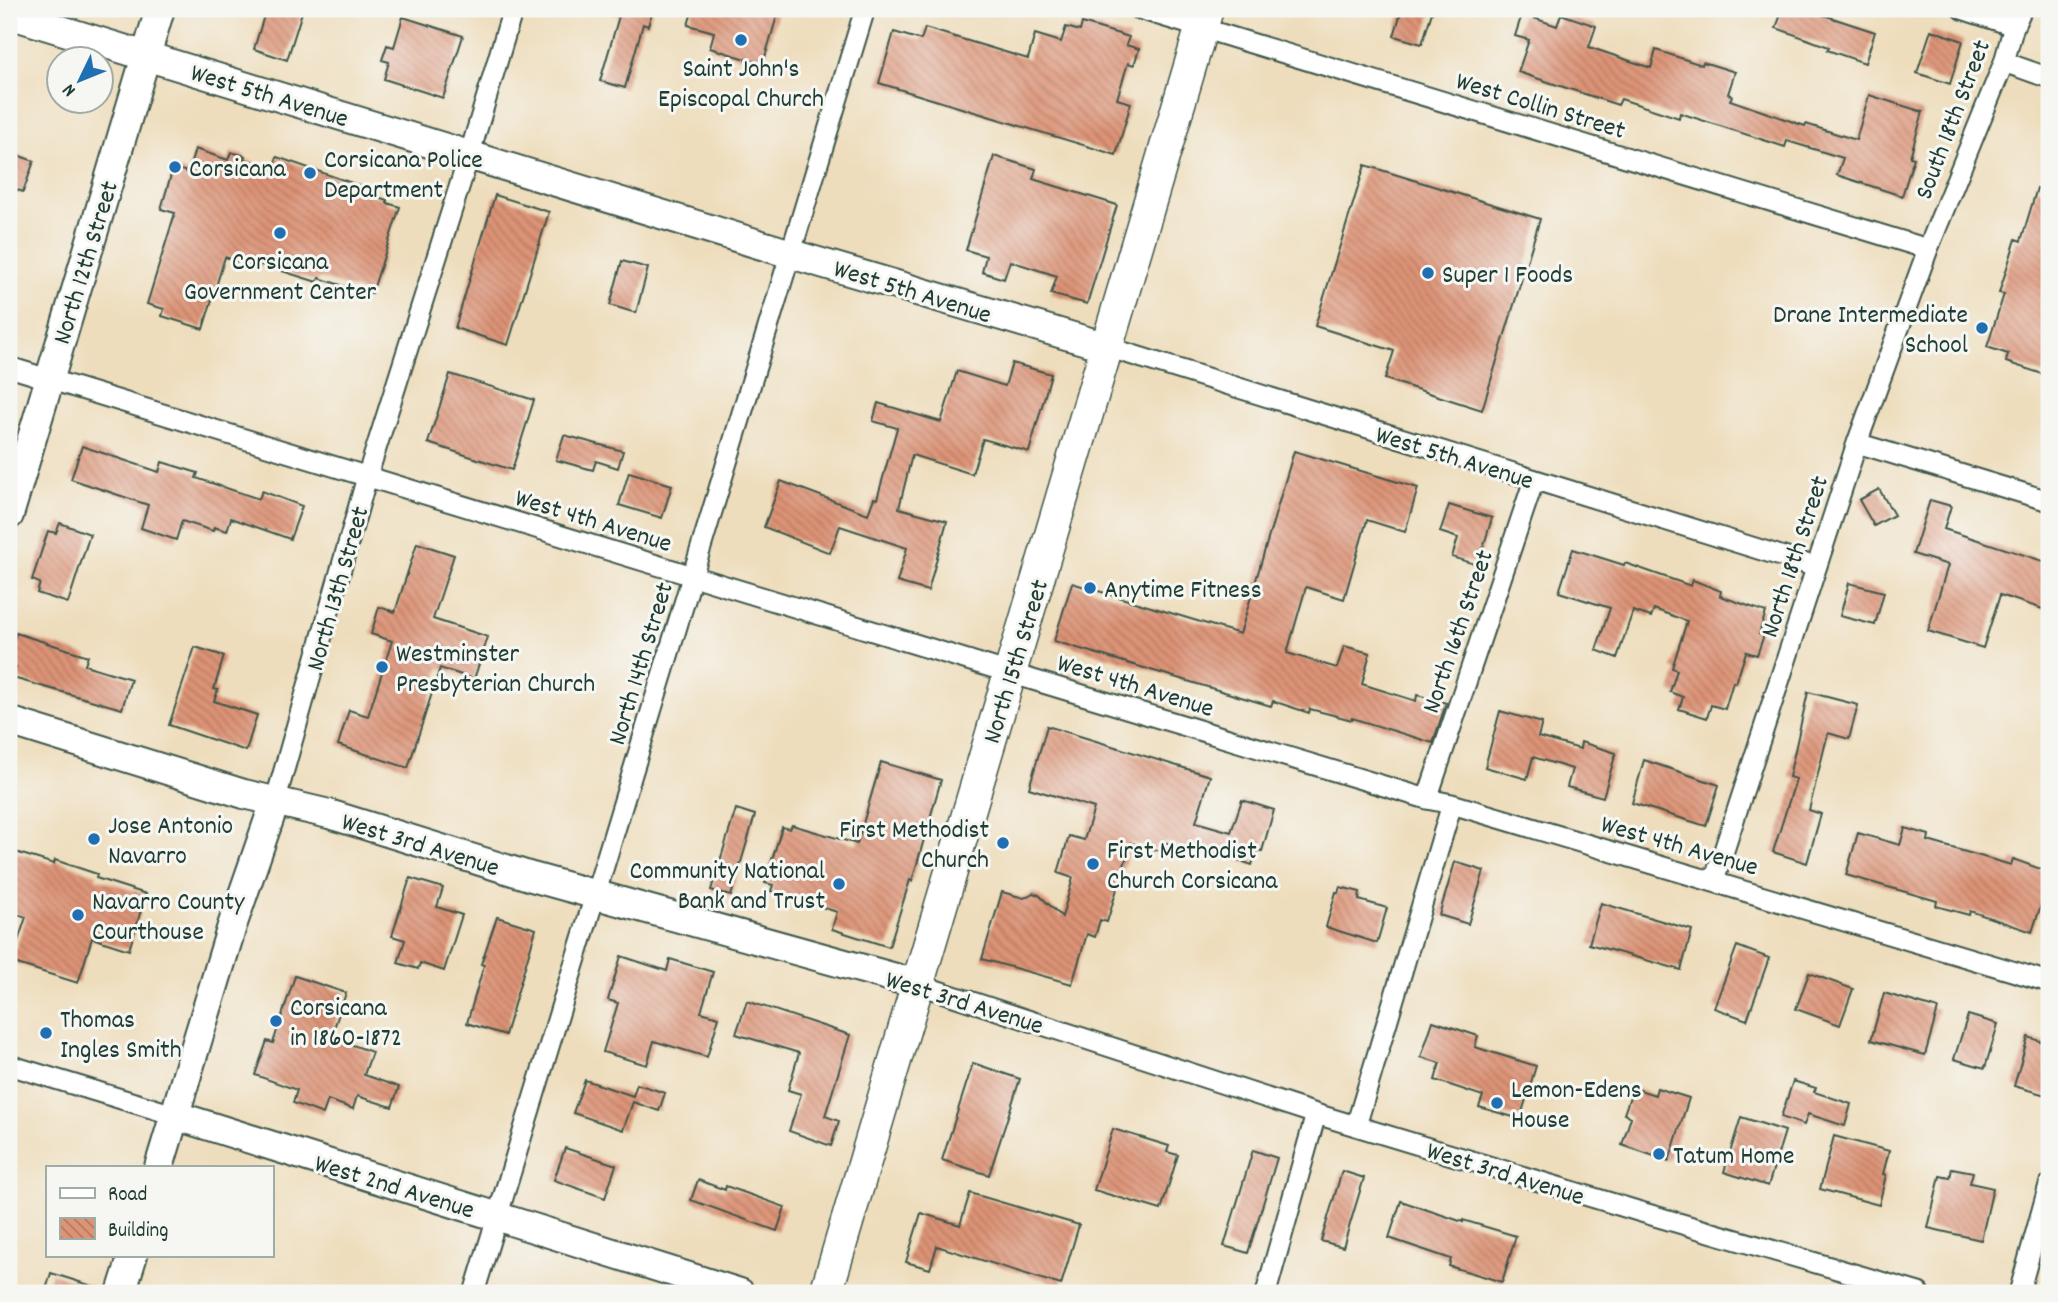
<svg xmlns="http://www.w3.org/2000/svg" width="2058" height="1302" font-family="Dekko,sans-serif">
<defs>
<pattern id="building-back-hatch" width="6" height="6" patternUnits="userSpaceOnUse" patternTransform="scale(1.75)"><rect width="6" height="6" fill="#dd9376"/><path d="M-1 5l2 2M0 0l6 6M5-1l2 2" fill="none" stroke="#b37962"/></pattern>
</defs>
<rect width="100%" height="100%" fill="#f6f6f2"/>
<filter id="ink" filterUnits="userSpaceOnUse"><feTurbulence type="fractalNoise" baseFrequency=".0143" numOctaves="2"/><feDisplacementMap in="SourceGraphic" scale="14" xChannelSelector="R" yChannelSelector="G"/><feConvolveMatrix kernelMatrix="1 2 1 2 8 2 1 2 1" color-interpolation-filters="sRGB"/></filter>
<filter id="wash" filterUnits="userSpaceOnUse"><feTurbulence type="fractalNoise" baseFrequency=".00686" numOctaves="4" result="noise"/><feDisplacementMap in="SourceGraphic" scale="28" xChannelSelector="R" yChannelSelector="G"/><feGaussianBlur stdDeviation="1.57" result="paint"/><feColorMatrix in="noise" values="0 0 0 0 0 0 0 0 0 0 0 0 0 0 0 0 0 1.4 0 .05"/><feComposite in="paint" operator="in"/></filter>
<g filter="url(#wash)">
<rect width="100%" height="100%" fill="#eeddbc"/>
<g id="blocks">
<!-- building -->
<path fill="url(#building-back-hatch)" d="M266,9H303L287,60L254,49Z
M606,9H653L648,26L643,24L625,88L600,81L619,16L605,12Z
M693,9H779L763,64L710,48L714,32L688,25Z
M1402,9H1433L1422,44L1394,36Z
M1783,9H1805L1875,32L1865,63L1827,50L1829,47L1776,28Z
M1522,14L1557,26L1561,14L1596,26L1589,47L1651,68L1656,50L1702,65L1703,62L1735,72L1728,94L1732,96L1730,100L1805,126L1806,124L1856,140L1869,95L1923,112L1910,157L1914,158L1902,196L1837,175L1843,158L1787,141L1785,147L1680,113L1679,118L1621,99L1618,105L1518,72L1529,40L1515,36Z
M403,17L463,36L443,98L384,79L389,62L382,60L387,45L394,47Z
M1082,23L1129,37L1126,45L1139,49L1134,65L1128,63L1117,99L1131,103L1116,155L879,83L894,32L921,40L925,28L1028,59L1035,34L1061,42L1066,27L1080,31Z
M1931,30L1963,41L1950,84L1917,73Z
M195,149L228,160L231,152L245,156L244,159L273,168L277,157L361,186L359,191L387,200V203L400,207L372,293L369,292L368,294L319,278L317,282L260,264L259,268L225,257L203,329L162,316L164,309L147,304L175,213L161,209L173,168L188,172Z
M9,152L34,161L23,192L9,187Z
M994,156L1036,169L1033,179L1117,205L1087,304L1051,294L1057,276L1010,261L1004,279L982,272L986,256L966,250Z
M1365,165L1540,219L1482,410L1385,379L1394,351L1315,326Z
M2037,188L2049,192V376L2006,362L2008,354L1987,347L2004,294L1999,293L2016,239L2021,241Z
M495,195L549,212L508,345L455,328Z
M622,261L648,268L636,313L610,305Z
M1012,363L1051,374L1029,452L983,439L972,474L912,455L899,508L947,521L928,591L897,582L907,548L840,526L830,553L764,527L781,481L868,514L874,498L877,499L897,428L873,421L878,403L941,422L957,371L1005,386Z
M450,374L534,400L512,470L428,443Z
M564,435L623,451L618,468L596,461L593,470L556,460Z
M82,446L159,472L162,462L198,473L196,478L259,499L262,491L302,506L290,539L231,518L227,531L214,527L213,531L182,521L176,540L141,528L148,505L71,479Z
M1294,451L1418,488L1405,532L1367,520L1344,599L1306,587L1287,653L1337,668L1344,646L1370,653L1362,684L1416,701L1417,695L1446,703L1433,743L1352,718V720L1310,709L1309,713L1273,701L1271,706L1054,641L1072,583L1240,634Z
M629,472L672,485L662,518L619,505Z
M1879,489L1894,515L1874,526L1859,500Z
M1930,500L1951,506L1944,529L2049,563V611L2000,595L1983,648L1928,631L1948,565L1913,554Z
M1449,505L1492,518L1478,565L1452,557L1458,538L1440,532Z
M60,523L90,534L68,603L37,593L40,583L32,580L48,531L56,533Z
M417,543L454,555L433,619L488,637L474,679L440,668L408,768L338,745L349,710L368,716L392,641L371,634L379,607L395,612Z
M1573,549L1624,565L1625,563L1691,586L1693,580L1721,591L1720,596L1766,612L1759,634L1764,635L1757,655L1746,652L1736,683L1733,682L1725,709L1711,705L1707,718L1679,709L1683,697L1670,692L1677,670L1672,668L1687,621L1654,609L1651,617L1633,611L1617,658L1596,650L1610,608L1559,592Z
M1849,583L1884,592L1875,625L1840,616Z
M16,633L88,656L85,665L131,679L122,709L13,678L16,667L9,665V656Z
M195,647L224,656L214,689L218,690L214,701L257,715L246,751L169,725Z
M1808,692L1858,705L1849,739L1828,733L1809,810L1821,814L1807,863L1773,852L1796,779L1789,777Z
M1500,711L1542,723L1538,737L1580,749L1581,742L1616,753L1603,797L1567,787L1572,769L1533,757L1527,779L1485,767Z
M1047,726L1210,776L1196,822L1231,832L1242,800L1274,810L1262,851L1257,850L1252,865L1207,849L1206,855L1164,842L1161,851L1131,843L1107,922L1100,920L1095,937L1087,934L1072,984L982,959L1002,892L1024,898L1033,893L1039,895L1062,917L1073,878L1058,873L1069,836L1084,840L1094,808L1029,788Z
M1644,760L1719,785L1706,826L1632,803Z
M881,762L941,780L912,881L910,880L889,947L832,929L837,912L771,891L773,885L765,883L782,827L790,829L792,825L857,844Z
M736,809L755,815L731,896L711,890Z
M1905,828L1929,835L1928,841L2011,865L2013,859L2049,872V881L2032,932L1970,911L1969,915L1936,906L1937,901L1846,875L1858,833L1900,845Z
M9,850L54,864L55,860L97,874L96,878L146,894L129,950L92,938L78,983L11,962L26,917L9,912Z
M1455,862L1484,871L1468,924L1439,915Z
M410,878L443,888L437,907L462,915L444,971L420,963L418,969L398,963L405,940L392,936Z
M1340,887L1360,892L1359,900L1387,908L1377,943L1326,927L1336,892L1338,893Z
M1601,903L1692,930L1681,970L1589,944Z
M497,917L536,929L505,1035L467,1023L484,965L481,964Z
M1737,946L1769,958L1747,1020L1714,1008Z
M621,956L667,971L670,959L713,972L701,1012L719,1017L707,1057L654,1041L647,1065L603,1052L618,1003L608,1000Z
M1809,973L1853,989L1840,1025L1796,1009Z
M295,976L346,993L331,1037L372,1052L364,1075L399,1087L392,1107L357,1096L353,1109L328,1100L323,1114L293,1103L297,1090L255,1075L267,1041L273,1043Z
M1884,993L1938,1009L1925,1055L1871,1040Z
M747,1001L850,1035L825,1116L839,1121L831,1146L789,1131L801,1094L788,1090L799,1053L736,1034Z
M1968,1015L1998,1024L1985,1068L1954,1059Z
M1433,1021L1478,1036L1475,1047L1536,1066L1520,1119L1479,1107L1483,1096L1435,1080L1440,1063L1421,1057Z
M2028,1037L2049,1044V1096L2014,1086Z
M973,1063L1020,1079L989,1175L942,1160Z
M585,1080L633,1096L637,1084L665,1093L659,1111L633,1102L623,1130L573,1113Z
M1793,1081L1816,1088L1814,1092L1851,1104L1845,1126L1808,1114L1804,1125L1781,1117Z
M1633,1088L1655,1095L1657,1088L1689,1098L1669,1161L1622,1145L1631,1117L1624,1114Z
M1741,1117L1785,1131L1768,1186L1724,1172Z
M1113,1129L1169,1146L1167,1152L1178,1155L1161,1210L1094,1190Z
M1834,1136L1889,1151L1883,1174L1886,1175L1879,1205L1820,1189Z
M565,1148L616,1165L605,1198L554,1180Z
M1253,1150L1277,1158L1248,1253L1224,1246Z
M1952,1168L1973,1172L1970,1183L1993,1188L1981,1240L1928,1228L1940,1176L1950,1178Z
M1342,1171L1364,1178L1343,1247L1321,1241Z
M698,1180L725,1190L726,1186L785,1207L777,1231L691,1200Z
M970,1193L1079,1225L1061,1285L937,1246L930,1269L906,1262L921,1213L960,1225Z
M1401,1201L1463,1222V1220L1516,1236L1502,1282L1449,1266L1451,1259L1389,1238Z
M51,1273L105,1290V1293H45Z"/>
</g>
</g>
<g filter="url(#ink)">
<use href="#blocks" fill-opacity="0" stroke="#3e5548" stroke-width="2"/>
<g fill="none" stroke-linecap="round" stroke-linejoin="round">
<defs>
<path id="street" d="M1139,9L1928,249
M1962,9L2014,26
M2004,62L2049,78
M1107,347L1816,567
M9,367L1010,673L1427,799L1452,804L2049,982
M1857,443L2049,501
M1427,799L1534,480
M275,802L367,477L469,156L513,9
M1714,881L1857,443L1928,249L2004,62L2014,26L2022,9
M917,984L1316,1114L1641,1212L1919,1293
M9,1065L174,1115
M1356,1126L1452,804
M474,1293L865,9
M1266,1293L1316,1114
M2019,1293L2049,1185"/>
<path id="secondary" d="M9,14L791,254L1107,347
M9,515L160,9
M9,721L244,794L329,814L532,877L917,984
M174,1115L740,1293
M159,1167L232,926L275,802
M121,1293L133,1255"/>
<path id="primary" d="M826,1293L1207,9"/>
</defs>
<!-- street casing -->
<use href="#street" stroke="#3e5548" stroke-width="23"/>
<!-- secondary casing -->
<use href="#secondary" stroke="#3e5548" stroke-width="32"/>
<!-- primary casing -->
<use href="#primary" stroke="#3e5548" stroke-width="35"/>
<!-- street -->
<use href="#street" stroke="#fff" stroke-width="19"/>
<!-- secondary -->
<use href="#secondary" stroke="#fff" stroke-width="28"/>
<!-- primary -->
<use href="#primary" stroke="#fff" stroke-width="32"/>
</g>
</g>
<!-- markers -->
<g fill="#1f6fb2" stroke="#f6f6f2" stroke-width="2.5">
<circle cx="741" cy="40" r="7"/>
<circle cx="175" cy="167" r="7"/>
<circle cx="310" cy="173" r="7"/>
<circle cx="280" cy="233" r="7"/>
<circle cx="1428" cy="273" r="7"/>
<circle cx="1982" cy="328" r="7"/>
<circle cx="1090" cy="588" r="7"/>
<circle cx="382" cy="667" r="7"/>
<circle cx="94" cy="839" r="7"/>
<circle cx="1003" cy="843" r="7"/>
<circle cx="1093" cy="864" r="7"/>
<circle cx="839" cy="884" r="7"/>
<circle cx="78" cy="915" r="7"/>
<circle cx="276" cy="1021" r="7"/>
<circle cx="46" cy="1033" r="7"/>
<circle cx="1497" cy="1103" r="7"/>
<circle cx="1659" cy="1154" r="7"/>
</g>
<g text-anchor="middle" stroke-width="6" stroke-linejoin="round" paint-order="stroke">
<!-- poi labels -->
<g font-size="26" fill="#1f3d34" stroke="#f6f6f2" text-anchor="start">
<text x="741" y="76" text-anchor="middle">Saint John's<tspan x="741" dy="30">Episcopal Church</tspan></text>
<text x="324" y="167">Corsicana Police<tspan x="324" dy="30">Department</tspan></text>
<text x="189" y="176">Corsicana</text>
<text x="280" y="269" text-anchor="middle">Corsicana<tspan x="280" dy="30">Government Center</tspan></text>
<text x="1442" y="282">Super 1 Foods</text>
<text x="1968" y="322" text-anchor="end">Drane Intermediate<tspan x="1968" dy="30">School</tspan></text>
<text x="1104" y="597">Anytime Fitness</text>
<text x="396" y="661">Westminster<tspan x="396" dy="30">Presbyterian Church</tspan></text>
<text x="108" y="833">Jose Antonio<tspan x="108" dy="30">Navarro</tspan></text>
<text x="989" y="837" text-anchor="end">First Methodist<tspan x="989" dy="30">Church</tspan></text>
<text x="1107" y="858">First Methodist<tspan x="1107" dy="30">Church Corsicana</tspan></text>
<text x="825" y="878" text-anchor="end">Community National<tspan x="825" dy="30">Bank and Trust</tspan></text>
<text x="92" y="909">Navarro County<tspan x="92" dy="30">Courthouse</tspan></text>
<text x="290" y="1015">Corsicana<tspan x="290" dy="30">in 1860-1872</tspan></text>
<text x="60" y="1027">Thomas<tspan x="60" dy="30">Ingles Smith</tspan></text>
<text x="1511" y="1097">Lemon-Edens<tspan x="1511" dy="30">House</tspan></text>
<text x="1673" y="1163">Tatum Home</text>
</g>
<!-- street labels -->
<g font-size="26" fill="#1f3d34" stroke="#f6f6f2">
<text transform="translate(270 94) rotate(17)" y="9">West 5th Avenue</text>
<text transform="translate(1541 104) rotate(17)" y="9">West Collin Street</text>
<text transform="translate(1951 119) rotate(-69)" y="9">South 18th Street</text>
<text transform="translate(84 262) rotate(-73)" y="9">North 12th Street</text>
<text transform="translate(913 290) rotate(17)" y="9">West 5th Avenue</text>
<text transform="translate(1455 456) rotate(17)" y="9">West 5th Avenue</text>
<text transform="translate(594 519) rotate(17)" y="9">West 4th Avenue</text>
<text transform="translate(1793 556) rotate(-72)" y="9">North 18th Street</text>
<text transform="translate(336 588) rotate(-74)" y="9">North 13th Street</text>
<text transform="translate(1456 631) rotate(-71)" y="9">North 16th Street</text>
<text transform="translate(1014 661) rotate(-73)" y="9">North 15th Street</text>
<text transform="translate(639 663) rotate(-73)" y="9">North 14th Street</text>
<text transform="translate(1136 684) rotate(17)" y="9">West 4th Avenue</text>
<text transform="translate(421 843) rotate(17)" y="9">West 3rd Avenue</text>
<text transform="translate(1680 844) rotate(16)" y="9">West 4th Avenue</text>
<text transform="translate(965 1001) rotate(17)" y="9">West 3rd Avenue</text>
<text transform="translate(1506 1172) rotate(17)" y="9">West 3rd Avenue</text>
<text transform="translate(395 1185) rotate(17)" y="9">West 2nd Avenue</text>
</g>
</g>
<!-- margin -->
<rect width="2058" height="1302" fill="none" stroke="#f6f6f2" stroke-width="35"/>
<!-- legend -->
<rect x="46" y="1166" width="228" height="91" fill="#f6f6f2" stroke="#a0aca6" stroke-width="2"/>
<rect x="60" y="1188" width="35" height="10" fill="#ffffff" stroke="#a0aca6" stroke-width="2"/>
<text x="108" y="1200" font-size="21" fill="#1f3d34">Road</text>
<rect x="60" y="1218" width="35" height="21" fill="url(#building-back-hatch)" stroke="#a0aca6" stroke-width="2"/>
<text x="108" y="1236" font-size="21" fill="#1f3d34">Building</text>
<!-- north arrow -->
<g transform="translate(80 80) rotate(227)"><circle r="33" fill="#f6f6f2" stroke="#a0aca6" stroke-width="2"/>
<path d="M0-5L12 26L0 18L-12 26Z" fill="#1f6fb2"/>
<text y="-10" font-size="19" font-weight="bold" text-anchor="middle" fill="#1f3d34">N</text>
</g>
</svg>
